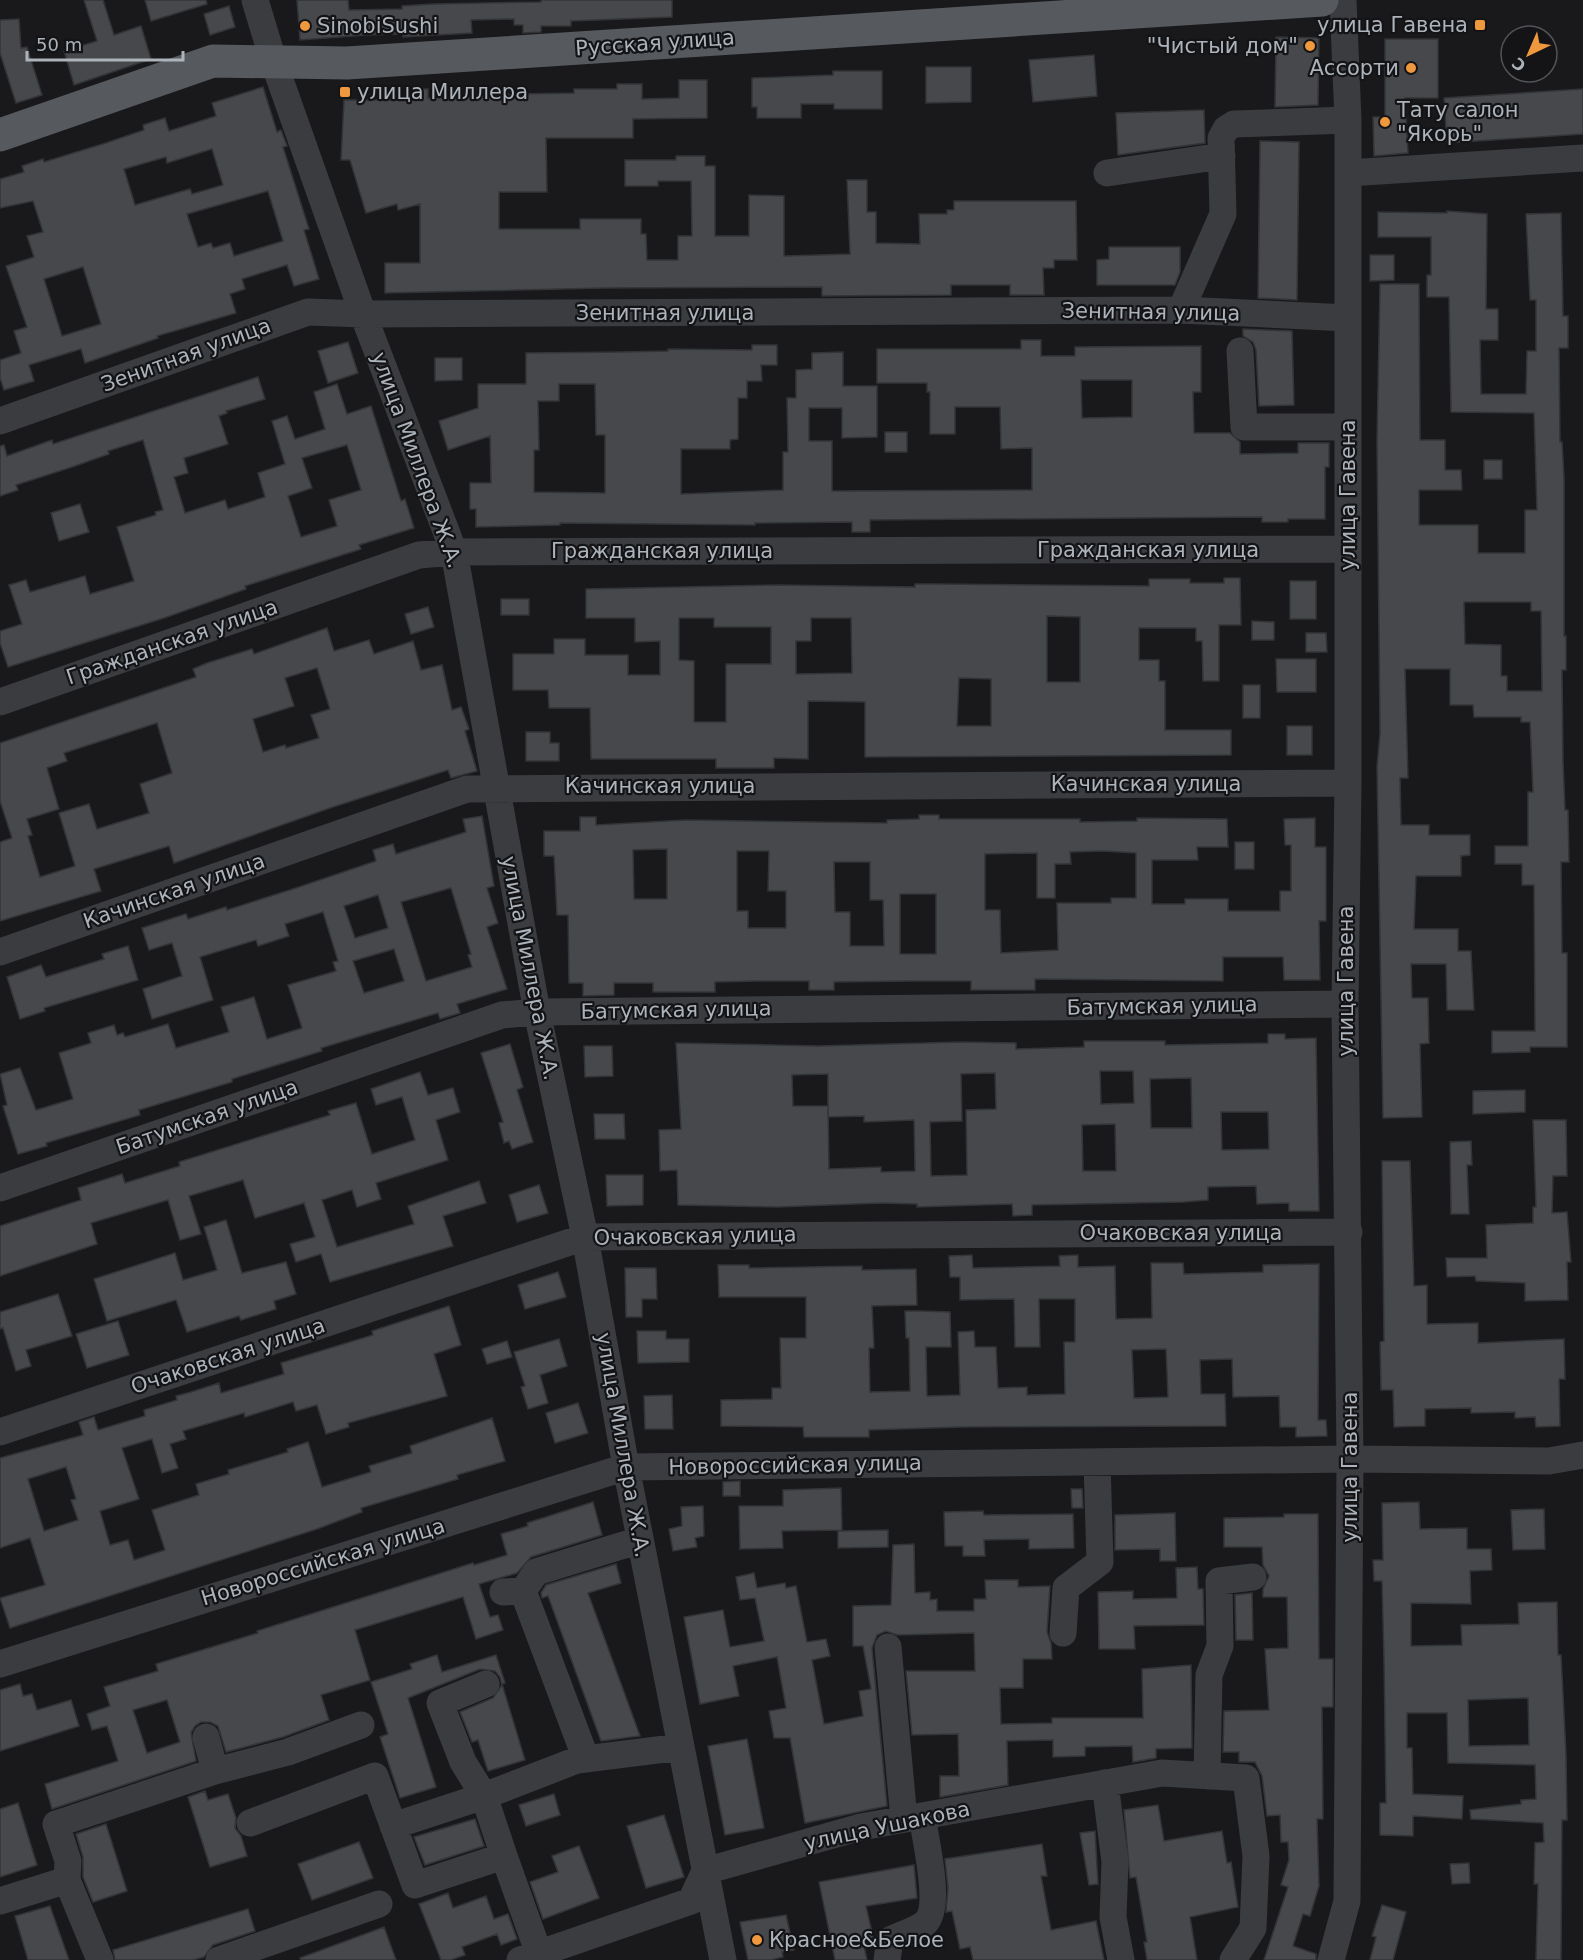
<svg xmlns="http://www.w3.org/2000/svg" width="1583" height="1960" font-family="'DejaVu Sans',sans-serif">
<rect width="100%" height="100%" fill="#19191b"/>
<!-- building -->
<path fill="#46484b" stroke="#333437" stroke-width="1.5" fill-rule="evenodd" d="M84,0H103L114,35L141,26L151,59L74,85L64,51L97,41Z
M145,0H206L207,4L151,21Z
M297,0H348L349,10L402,9V6L433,4L541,2V0H672V17L571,21V26H541V32L523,33V25H514V19L471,20L472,33L403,37V34L366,35L300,40Z
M229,6L235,27L210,35L204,14Z
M19,19L21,48L27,47L42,95L16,103L0,53V20Z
M1276,37L1319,38L1318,105L1275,107Z
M1385,39H1438V98H1405L1408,153L1374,156L1373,117H1385Z
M1094,55L1097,96L1033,102L1029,60Z
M926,67H971V102L926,103Z
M833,71H882V109H834V104H801V118H757V107H752V78L833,75Z
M679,80H707V118L633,119V138H546L547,192H499V229H580V219H641V234H646L647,260H678V236H692L691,181H658V186H625V160H676V156H705V166H715V236H749V195L784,196V256L850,254L847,180H867V212H876V243L920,244L919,214H947V210H954V201H1076L1077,260H1054V268H1043L1044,295H1010V285H951V295L822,296V287L604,288L385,293V263H420V204L398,210L397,204L366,213L350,160H341L344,100H412V89H428V98L477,97V95L574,93V89H617V84H642V99L679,98Z
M263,87L277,132L281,130L287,146L283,147L309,229L304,230L319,279L294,286L287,265L242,279L245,289L230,294L236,313L157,336L158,338L85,363L81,349L29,365L34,381L4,390L0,378V360L21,353L14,331L27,327L6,266L34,257L27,236L43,232L33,201L0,208V179L24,172L22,166L43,159L44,162L106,143L144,130L143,125L165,118L169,131L216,116L212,103ZM212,149L223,185L192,194L190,189L135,205L124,169L166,157L167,163ZM268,191L283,241L234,256L230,243L213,248L211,243L198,247L187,214ZM83,267L101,324L62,336L44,279Z
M1583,89V134L1447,143L1444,98Z
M1204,110L1205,143L1118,155L1116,113Z
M1260,141L1299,142L1297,300L1258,298Z
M1447,211L1487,214L1486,309H1498V340H1480L1481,394H1526L1527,351H1536V300H1530L1526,214L1561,213L1563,316H1568V348H1559L1560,442H1562L1564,478V636H1566V670H1562L1563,761L1565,810H1568L1569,862H1561L1562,953H1567V1047H1530V1052L1492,1053V1031H1535L1534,885H1522V864H1495V846H1528V792H1533L1530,722H1521V717H1474L1473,705H1450V669H1405L1408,778H1400L1401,825H1429V835H1470V855L1461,856V876H1416L1414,929H1458V951H1471L1474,1010H1447L1446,964H1411L1412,998H1428L1429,1043L1420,1044L1422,1117L1383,1118L1377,767L1380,733L1377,440L1380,284H1419L1420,440H1445V470H1461L1462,490H1419V525H1478V553H1525V510H1537L1534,413L1451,412L1449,297H1427V275H1431V237H1378V212L1447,213ZM1464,602H1531V611H1541L1542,691H1507V676H1501V645L1465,644Z
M1109,247H1180V272L1175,285H1097V260L1109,259Z
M1370,255H1394V280L1370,281Z
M1243,329L1292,331L1294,405L1259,406L1256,350L1253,342L1243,336Z
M1021,340H1041V356H1075V347L1201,346V392H1193L1194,433H1230L1240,442V454L1298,453V443H1329V467H1325V519H1288V522H1262V517L870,520V532H852V522L755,523V525L560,523V525L476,527V509H470V483H491L490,436L448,450L439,421L478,408V384H526V353L621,352L668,351V349L752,350V345H777V365H761L762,381H747V398H738V439L730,440V449H681V494L783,490V452H788L787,398H796V370L812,369V353L843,352V386H877V437L842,438V408H809V441H832V491L1032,490V448L1001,449L1000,407H955V434H930V392H927V383H877V349H1021ZM1081,380H1132V417L1082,418ZM559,384H595L596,435H605V493L534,492V450H539L538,401H559Z
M348,342L358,373L328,383L318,351Z
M435,358H462V380L435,381Z
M258,377L265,399L226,411L227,413L219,416L228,444L184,458L188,473L174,477L185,513L225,500L228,509L265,497L258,473L285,464L272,421L287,416L295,439L325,429L314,392L337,384L347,414L371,406L401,501L405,499L414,528L359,545L361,549L245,586L246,589L164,618L8,667L0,643V631L22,624L9,585L26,580L30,592L85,576L90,594L134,581L117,527L156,515L155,512L163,510L143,440L108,451L109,454L72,467L16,485L18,490L0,496V446L4,445L7,456L52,440L53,444ZM347,445L361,490L329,500L337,526L301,537L288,496L312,488L302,458Z
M885,432H907V452H885Z
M1484,460H1502V479H1484Z
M80,504L89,532L59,541L51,513Z
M1224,578H1240L1241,625H1219V681H1203L1202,641H1196V628H1139V660H1159V681H1165V730H1231V755L865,757V702L808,701V759L774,758V768H716V759H591L590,708H549L548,690H513V654H554V639H585V655H628V675H660V641L635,642V618H586V589L780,585L915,587V584H936L1149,586V579H1190V583H1224ZM1047,616L1080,617V682H1047ZM679,618H714V627H771V664H726V722H694V661L679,660ZM811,618H851L852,673L796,674V641H811ZM959,678L991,679V726H957Z
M1290,581H1316V619H1290Z
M501,599H529V615H501Z
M428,607L434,627L411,634L405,614Z
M1252,621L1274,622V640H1252Z
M327,628L334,651L369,640L374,654L413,641L421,670L442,665L452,710L461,707L469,729L465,731L477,771L451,778L448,770L333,807L174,863L169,846L94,869L101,891L0,921V842L12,838L0,801V743L196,677L193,669L207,663L252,649L254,654ZM317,668L330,709L311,715L319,738L286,748L285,745L263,752L253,719L294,706L285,678ZM157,723L172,773L140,784L149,813L97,829L89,804L59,813L75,866L40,877L28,836L32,835L27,819L59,809L47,768L67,761L64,753Z
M1306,633H1326L1327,652H1306Z
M1276,659H1316V692H1277Z
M1243,685H1260V718H1243Z
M1287,726H1312V755H1287Z
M526,732H550V743H559V761H526Z
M919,815H939V819H1080V822L1137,821V818L1227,819L1228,847H1197L1198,860H1152V904H1185V899H1228V911H1280V891H1291V845H1285L1284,819L1315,818V847H1326V921H1319L1320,980H1284L1283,957H1223V981L1035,979V990H971V981H913L834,982V990H809V981H758L715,982V992H653V983H614V995L583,996V983H569L568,915H557L554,856H544V831H580V817H596V825L686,820L887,823V820L919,819ZM667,849V899H634L633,850ZM737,851H769L768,891H786V928H748V911H737ZM1103,851L1136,853V898H1111V903H1057L1058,950L1001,953L1000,910H985V854L1037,853V898H1055V864H1071L1070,852ZM834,862H870V900H883L884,946H850V912H835ZM900,894H936V954H900Z
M482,816L494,886L487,888L498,923L487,927L507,989L457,1004L460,1013L440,1019L438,1013L321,1048L322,1051L232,1079V1082L139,1110L140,1115L46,1143L47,1146L18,1154L3,1106L7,1105L0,1074L20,1068L36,1110L73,1099L59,1053L91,1043L88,1033L114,1025L117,1035L123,1033L125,1037L168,1024L176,1048L229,1032L221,1007L254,997L267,1039L302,1028L288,985L336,971L333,962L338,961L323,912L285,924L289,936L258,946L256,940L200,957L213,1000L152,1019L143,989L182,976L172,943L149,950L142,928L186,914L188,919L226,907L227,910L293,889L376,861L373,850L393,844L396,854L466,832L463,819ZM451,888L471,954L468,955L472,967L426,981L401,902ZM378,895L388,928L355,938L344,906ZM394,949L404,981L364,993L353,961Z
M1235,842H1254V869H1235Z
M128,946L138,980L44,1008L45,1011L20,1019L7,977L41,965L46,977L104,959L102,954Z
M1268,1034H1285V1039L1316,1038L1319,1211H1289V1203L1257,1204L1256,1186L1208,1187V1200L1184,1202L1032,1205V1215L1013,1216L1012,1204L917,1207V1204L881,1203L778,1207L678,1205L677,1170L660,1171L659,1130L681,1129L676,1043L818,1046L961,1042L1016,1043V1049L1084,1047V1041H1165V1045L1268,1043ZM1100,1071H1133L1134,1103L1101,1104ZM995,1073L996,1109L966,1110L967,1175L931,1176L930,1122L962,1121L961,1074ZM828,1074V1117L864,1116V1122L914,1120L915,1171L881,1172V1167L829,1169L828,1106H793L792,1075ZM1191,1078L1192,1128H1151L1150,1079ZM1221,1112H1268L1269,1149L1222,1150ZM1115,1124L1116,1171H1083L1082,1125Z
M510,1044L523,1087L517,1090L533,1142L512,1149L509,1141L504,1143L499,1123L503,1122L481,1053Z
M584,1046H612L613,1076L585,1077Z
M420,1072L428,1095L453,1088L460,1112L436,1120L448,1160L376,1183L381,1199L357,1207L352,1190L322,1200L337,1247L414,1224L408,1206L479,1181L486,1203L443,1216L453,1246L330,1282L321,1254L296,1262L290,1244L315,1237L304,1203L255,1218L243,1180L189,1196L201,1234L180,1240L168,1200L91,1223L97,1244L0,1276V1226L81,1200L78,1188L122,1174L125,1183L180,1166L179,1162L330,1115L328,1111L356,1103L372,1154L415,1140L402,1097L376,1105L371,1089Z
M1525,1090V1112L1473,1114V1091Z
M594,1114H624L625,1139H595Z
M1533,1120H1566L1567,1176H1553L1552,1213L1567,1212L1571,1262H1567L1568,1300L1525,1301V1283L1476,1281L1475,1276L1447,1277L1446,1258H1487L1486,1225L1533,1223V1207H1536Z
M1471,1141L1472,1165H1467L1469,1214H1451L1450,1142Z
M1382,1161H1410L1414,1286L1427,1285V1324L1478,1323V1343L1564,1339L1565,1379H1559L1560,1426L1536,1427L1535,1417L1515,1418V1412L1471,1413V1408L1425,1409V1426L1394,1427L1393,1390H1381L1380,1342L1384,1341Z
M606,1175H643V1205L607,1206Z
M539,1185L548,1213L517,1222L509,1195Z
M226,1220L242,1273L286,1262L296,1294L274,1301L276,1309L241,1320L239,1316L187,1332L176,1300L107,1321L94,1279L175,1253L183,1280L217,1270L204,1227Z
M972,1255L973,1268L1060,1266L1059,1256L1078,1255V1267L1115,1266L1116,1319L1152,1318L1151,1263H1183L1184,1274L1263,1272V1265L1319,1264L1318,1420H1326L1327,1436L1296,1437V1427H1280L1279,1396L1233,1397L1232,1359L1200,1360L1201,1394H1225L1226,1426L962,1427L869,1430V1437H804L803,1427L721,1426V1400L772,1399V1388H781L780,1338H806V1297H719L718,1265H749V1268L862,1266V1270L916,1269L917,1305L872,1306L874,1348H869L870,1392L910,1391L909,1338H906L905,1311H922L950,1312L951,1347H926L927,1396L960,1395L958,1332L974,1331L975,1347H996L998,1388L1027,1387V1395L1065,1394L1064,1342H1075V1299H1039L1040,1347H1015L1014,1299L960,1300V1277H950L949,1256ZM1166,1349L1168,1397L1134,1398L1132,1350Z
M625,1268H656L657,1299H642V1317H626Z
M558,1272L566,1297L525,1309L518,1285Z
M58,1294L72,1336L26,1350L31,1366L16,1371L3,1328L0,1329V1312Z
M449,1306L461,1345L434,1354L447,1396L348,1423L349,1427L326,1434L317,1405L296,1411L293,1402L245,1417L244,1413L183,1431L186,1439L170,1444L178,1468L162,1473L152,1439L122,1448L139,1499L100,1511L110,1545L128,1540L134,1560L165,1550L152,1510L199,1495L196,1484L229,1474L228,1470L288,1452L287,1449L308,1442L322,1487L371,1472L369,1466L412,1453L410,1446L492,1418L505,1461L457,1475L458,1479L361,1508L362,1512L317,1529L10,1628L0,1598L45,1585L30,1538L0,1548V1458L83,1435L79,1422L94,1417L98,1430L145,1416L144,1410L177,1400L176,1396L191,1392L219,1383L221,1393L284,1374L281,1363L373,1335L372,1331ZM66,1467L76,1499L71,1500L78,1520L44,1531L28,1479Z
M118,1321L129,1355L87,1368L76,1334Z
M637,1331H666V1339H689V1362L638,1363Z
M559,1339L567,1366L540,1375L548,1403L528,1409L521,1387L525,1386L514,1352Z
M507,1341L512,1357L487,1364L482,1349Z
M672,1395L673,1429H645L644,1396Z
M578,1403L588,1433L555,1443L546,1413Z
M740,1481V1496H723V1482Z
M841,1488L842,1530L782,1531L783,1548L740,1549L739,1506H783V1490Z
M1071,1489H1082L1083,1508H1072Z
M593,1502L602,1535L531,1557L517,1573L479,1584L490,1617L498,1615L503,1630L476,1639L463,1597L355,1630L370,1680L321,1695L329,1720L283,1737L226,1752L218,1726L210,1722H201L195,1726L191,1733L196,1761L52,1809L45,1784L118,1761L107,1726L92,1730L87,1714L110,1706L104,1687L158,1671L156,1664L258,1633L257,1631L473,1563L474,1565L507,1555L501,1534L528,1526L527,1523ZM167,1700L180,1742L147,1753L133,1710Z
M1419,1502L1420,1529L1467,1528V1549H1491L1492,1570L1470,1571L1471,1604L1411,1603V1646L1462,1645L1461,1625L1519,1624L1518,1603L1557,1602L1558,1655H1561L1566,1754L1567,1820H1562L1561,1960H1536L1538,1884H1534L1535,1843L1544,1842L1543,1823L1471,1819L1470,1810L1521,1804V1800L1536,1799L1535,1765L1448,1763L1447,1713H1407V1748H1412L1413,1794L1463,1796L1462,1819L1413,1816V1836L1380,1835V1803H1386L1384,1660L1382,1581H1374L1373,1560H1383L1382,1503ZM1528,1698L1529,1745L1469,1746L1468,1700Z
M703,1506L704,1536L695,1538L697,1547L673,1551L669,1529L682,1526L681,1507Z
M1544,1509L1545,1549L1513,1550L1511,1510Z
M983,1511L984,1515L1073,1514L1074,1548L1029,1549V1539L984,1540L985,1556H963V1546H945L944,1512Z
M1175,1513L1176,1561H1160V1549L1115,1550V1515Z
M1284,1514H1318L1319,1659H1333V1707H1322L1323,1819H1317L1319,1886L1310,1916L1303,1914L1293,1946L1316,1954V1960H1264L1288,1887L1281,1885L1289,1860L1288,1842H1281L1280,1815L1267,1816L1262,1776L1255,1762H1239V1752H1223L1224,1711L1269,1710L1265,1649L1288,1648L1287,1597H1263V1589L1269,1576L1263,1565L1262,1547H1224V1518L1284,1517Z
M888,1530V1547L838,1548V1531Z
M914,1544L915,1593L930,1592V1600L937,1599V1611H974V1599H986L985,1580H1018V1587L1050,1586L1047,1632L1051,1643L1052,1659H1023V1688H1000L1001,1724L1052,1723V1718H1143L1142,1669L1191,1665L1192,1748L1156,1749V1758L1133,1762L1132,1746L1085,1747V1756L1053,1757V1740L1007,1741L1008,1785L940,1797V1776H959L958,1734L912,1735L906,1671H975L974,1633L897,1635L886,1631L877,1635L872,1648L887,1806L805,1823L790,1738H774L769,1711L786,1708L777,1657L733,1666L739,1696L700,1704L684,1617L723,1610L730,1647L764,1641L755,1598L740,1600L736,1577L754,1573L757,1588L785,1583L786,1588L796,1586L807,1642L826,1639L830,1656L812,1660L824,1724L863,1716L859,1691L871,1689L863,1646H853V1606L891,1605L893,1545Z
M616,1564L621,1583L588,1593L640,1736L601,1741L548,1596L542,1598L541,1593L546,1585Z
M1197,1567L1198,1589H1203L1204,1625L1134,1626L1135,1649H1099L1098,1592L1133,1591V1599L1177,1598L1176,1568Z
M1252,1593L1253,1640H1236L1235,1595Z
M437,1655L442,1672L496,1655L505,1683L502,1684L525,1760L488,1771L478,1740L472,1742L460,1712L493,1698L502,1685L500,1677L495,1671L480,1669L408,1698L436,1787L400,1798L380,1737L388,1734L371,1682L412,1669L410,1664Z
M20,1684L23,1696L32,1694L37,1710L71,1700L79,1726L0,1751V1690Z
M747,1739L764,1828L725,1835L708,1746Z
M205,1791L208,1800L228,1794L236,1818L235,1828L241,1836L247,1856L210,1867L188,1797Z
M554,1794L560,1815L526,1826L519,1805Z
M18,1803L37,1865L0,1877V1809Z
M1158,1805L1164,1841L1222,1831L1227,1863L1231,1862L1238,1907L1190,1917L1197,1960H1147L1144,1942H1147L1136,1877L1130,1878L1124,1810Z
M664,1815L684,1877L646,1888L627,1826Z
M475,1819L484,1846L425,1865L414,1837Z
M106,1824L127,1891L93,1902L83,1877V1857L76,1834Z
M1095,1831L1098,1884L1089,1885L1080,1833Z
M359,1842L373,1878L312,1900L298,1864Z
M1042,1844L1047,1876H1041L1051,1930L1096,1921L1104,1960H973L970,1947L960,1949L952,1911L946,1912L948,1888L945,1859Z
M579,1846L599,1898L543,1919L530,1882L558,1872L552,1856Z
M1469,1863L1470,1883L1452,1884L1450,1864Z
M914,1865L917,1898L866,1906L874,1941L873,1944L864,1946L867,1960H835L819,1882Z
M448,1893L453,1908L486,1896L494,1919L508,1914L517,1939L501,1945L497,1934L462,1947L465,1955L451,1960H441L419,1904Z
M1382,1905L1406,1912L1393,1960H1370L1376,1937L1372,1936Z
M50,1906L69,1960H28L15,1916Z
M248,1909L255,1931L213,1945L204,1957L193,1960H115L113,1950Z
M786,1915L794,1950L782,1952L783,1957L771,1960H748L740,1922Z
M384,1927L396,1960H301L300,1958Z"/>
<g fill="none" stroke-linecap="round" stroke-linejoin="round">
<!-- minor -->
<path stroke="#3a3c40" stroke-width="27" d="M255,0L273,60L363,314L454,552L537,1012L585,1237L626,1467L723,1960
M1107,173L1222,156
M1348,173L1583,158
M1181,310L1223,214L1221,138L1226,129L1234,124L1348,120
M1240,351L1244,427H1348
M0,421L308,312L363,314L1181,310L1348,318
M0,702L419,555L454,552L1348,549
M0,952L467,789L1348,783
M0,1188L502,1015L537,1012L1345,1004
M0,1432L585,1237L1349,1232
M523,1591L536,1572L640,1540
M503,1592L523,1591L586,1759
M1063,1633L1066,1588L1100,1562L1097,1462
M888,1647L904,1819
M0,1664L626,1467L1350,1459L1549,1461L1583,1455
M215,1771L288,1752L361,1725
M1207,1776L1209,1675L1220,1646L1219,1581L1253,1577
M1105,1783L1115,1862L1113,1917L1121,1960
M250,1823L375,1776L415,1885L504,1856L539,1954
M393,1826L484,1796L463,1762L440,1703L486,1684
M504,1856L484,1796L577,1760L681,1747
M67,1880L68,1861L56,1824L215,1771L206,1737
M0,1901L67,1880L100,1960
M219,1960L379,1904
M520,1960L691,1901L705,1871L861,1827L1162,1773L1246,1778L1256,1856L1253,1928L1233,1960
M887,1960L890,1940C900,1935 914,1931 924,1924C943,1910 925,1838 922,1816
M1331,1960L1347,1901L1350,1459L1345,1004L1348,783V120L1343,0"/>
<!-- major -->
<path stroke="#565a5f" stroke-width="33" d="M0,135L213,61L347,63L1322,0"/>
</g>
<!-- markers -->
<g fill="#ef983e" stroke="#141416" stroke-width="2">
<rect x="1474" y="19" width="12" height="12" rx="3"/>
<circle cx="305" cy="26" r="6"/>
<circle cx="1310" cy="46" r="6"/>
<circle cx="1411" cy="68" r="6"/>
<rect x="339" y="86" width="12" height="12" rx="3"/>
<circle cx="1385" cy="122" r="6"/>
<circle cx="757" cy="1940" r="6"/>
</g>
<g text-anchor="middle" stroke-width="4.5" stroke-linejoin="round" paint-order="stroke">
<!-- poi labels -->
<g font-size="21" fill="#acb3bb" stroke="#141416" text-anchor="start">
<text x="1468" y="32" text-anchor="end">улица Гавена</text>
<text x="317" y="33">SinobiSushi</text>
<text x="1298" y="53" text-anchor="end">"Чистый дом"</text>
<text x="1399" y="75" text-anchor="end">Ассорти</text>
<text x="357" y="99">улица Миллера</text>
<text x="1397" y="117">Тату салон<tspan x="1397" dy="24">"Якорь"</tspan></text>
<text x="769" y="1947">Красное&amp;Белое</text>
</g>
<!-- street labels -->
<g font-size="21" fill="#acb3bb" stroke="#141416">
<text transform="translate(655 43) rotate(-4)" y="7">Русская улица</text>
<text transform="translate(1151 312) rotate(1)" y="7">Зенитная улица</text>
<text x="665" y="320">Зенитная улица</text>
<text transform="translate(186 355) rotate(-20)" y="7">Зенитная улица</text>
<text transform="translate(417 460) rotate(70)" y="7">улица Миллера Ж.А.</text>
<text transform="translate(1348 495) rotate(-90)" y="7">улица Гавена</text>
<text x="1148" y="557">Гражданская улица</text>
<text x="662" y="558">Гражданская улица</text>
<text transform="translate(172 642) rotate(-19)" y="7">Гражданская улица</text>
<text x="1146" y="791">Качинская улица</text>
<text x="660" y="793">Качинская улица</text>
<text transform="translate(174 891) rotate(-19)" y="7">Качинская улица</text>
<text transform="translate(530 968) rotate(79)" y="7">улица Миллера Ж.А.</text>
<text transform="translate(1346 981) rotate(-90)" y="7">улица Гавена</text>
<text transform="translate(1162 1006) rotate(-1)" y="7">Батумская улица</text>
<text transform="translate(676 1010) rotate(-1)" y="7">Батумская улица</text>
<text transform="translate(207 1117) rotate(-19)" y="7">Батумская улица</text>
<text x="1181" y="1240">Очаковская улица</text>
<text transform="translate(695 1236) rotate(-1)" y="7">Очаковская улица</text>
<text transform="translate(228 1356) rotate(-18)" y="7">Очаковская улица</text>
<text transform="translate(623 1445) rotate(80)" y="7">улица Миллера Ж.А.</text>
<text transform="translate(795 1465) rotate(-1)" y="7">Новороссийская улица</text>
<text transform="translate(1350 1467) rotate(-90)" y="7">улица Гавена</text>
<text transform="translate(323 1562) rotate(-17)" y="7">Новороссийская улица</text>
<text transform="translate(887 1826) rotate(-12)" y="7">улица Ушакова</text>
</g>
</g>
<!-- north arrow -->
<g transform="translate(1529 54) rotate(224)"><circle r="28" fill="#141416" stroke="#515458" stroke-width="1.5"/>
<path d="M0-4.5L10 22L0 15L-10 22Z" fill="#ef983e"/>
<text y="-9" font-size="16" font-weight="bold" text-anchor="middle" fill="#acb3bb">С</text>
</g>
<!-- scale -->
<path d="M27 51v9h156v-9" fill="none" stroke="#acb3bb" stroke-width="3"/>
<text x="36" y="51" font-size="18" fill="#acb3bb" stroke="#141416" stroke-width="4.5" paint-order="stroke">50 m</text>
</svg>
